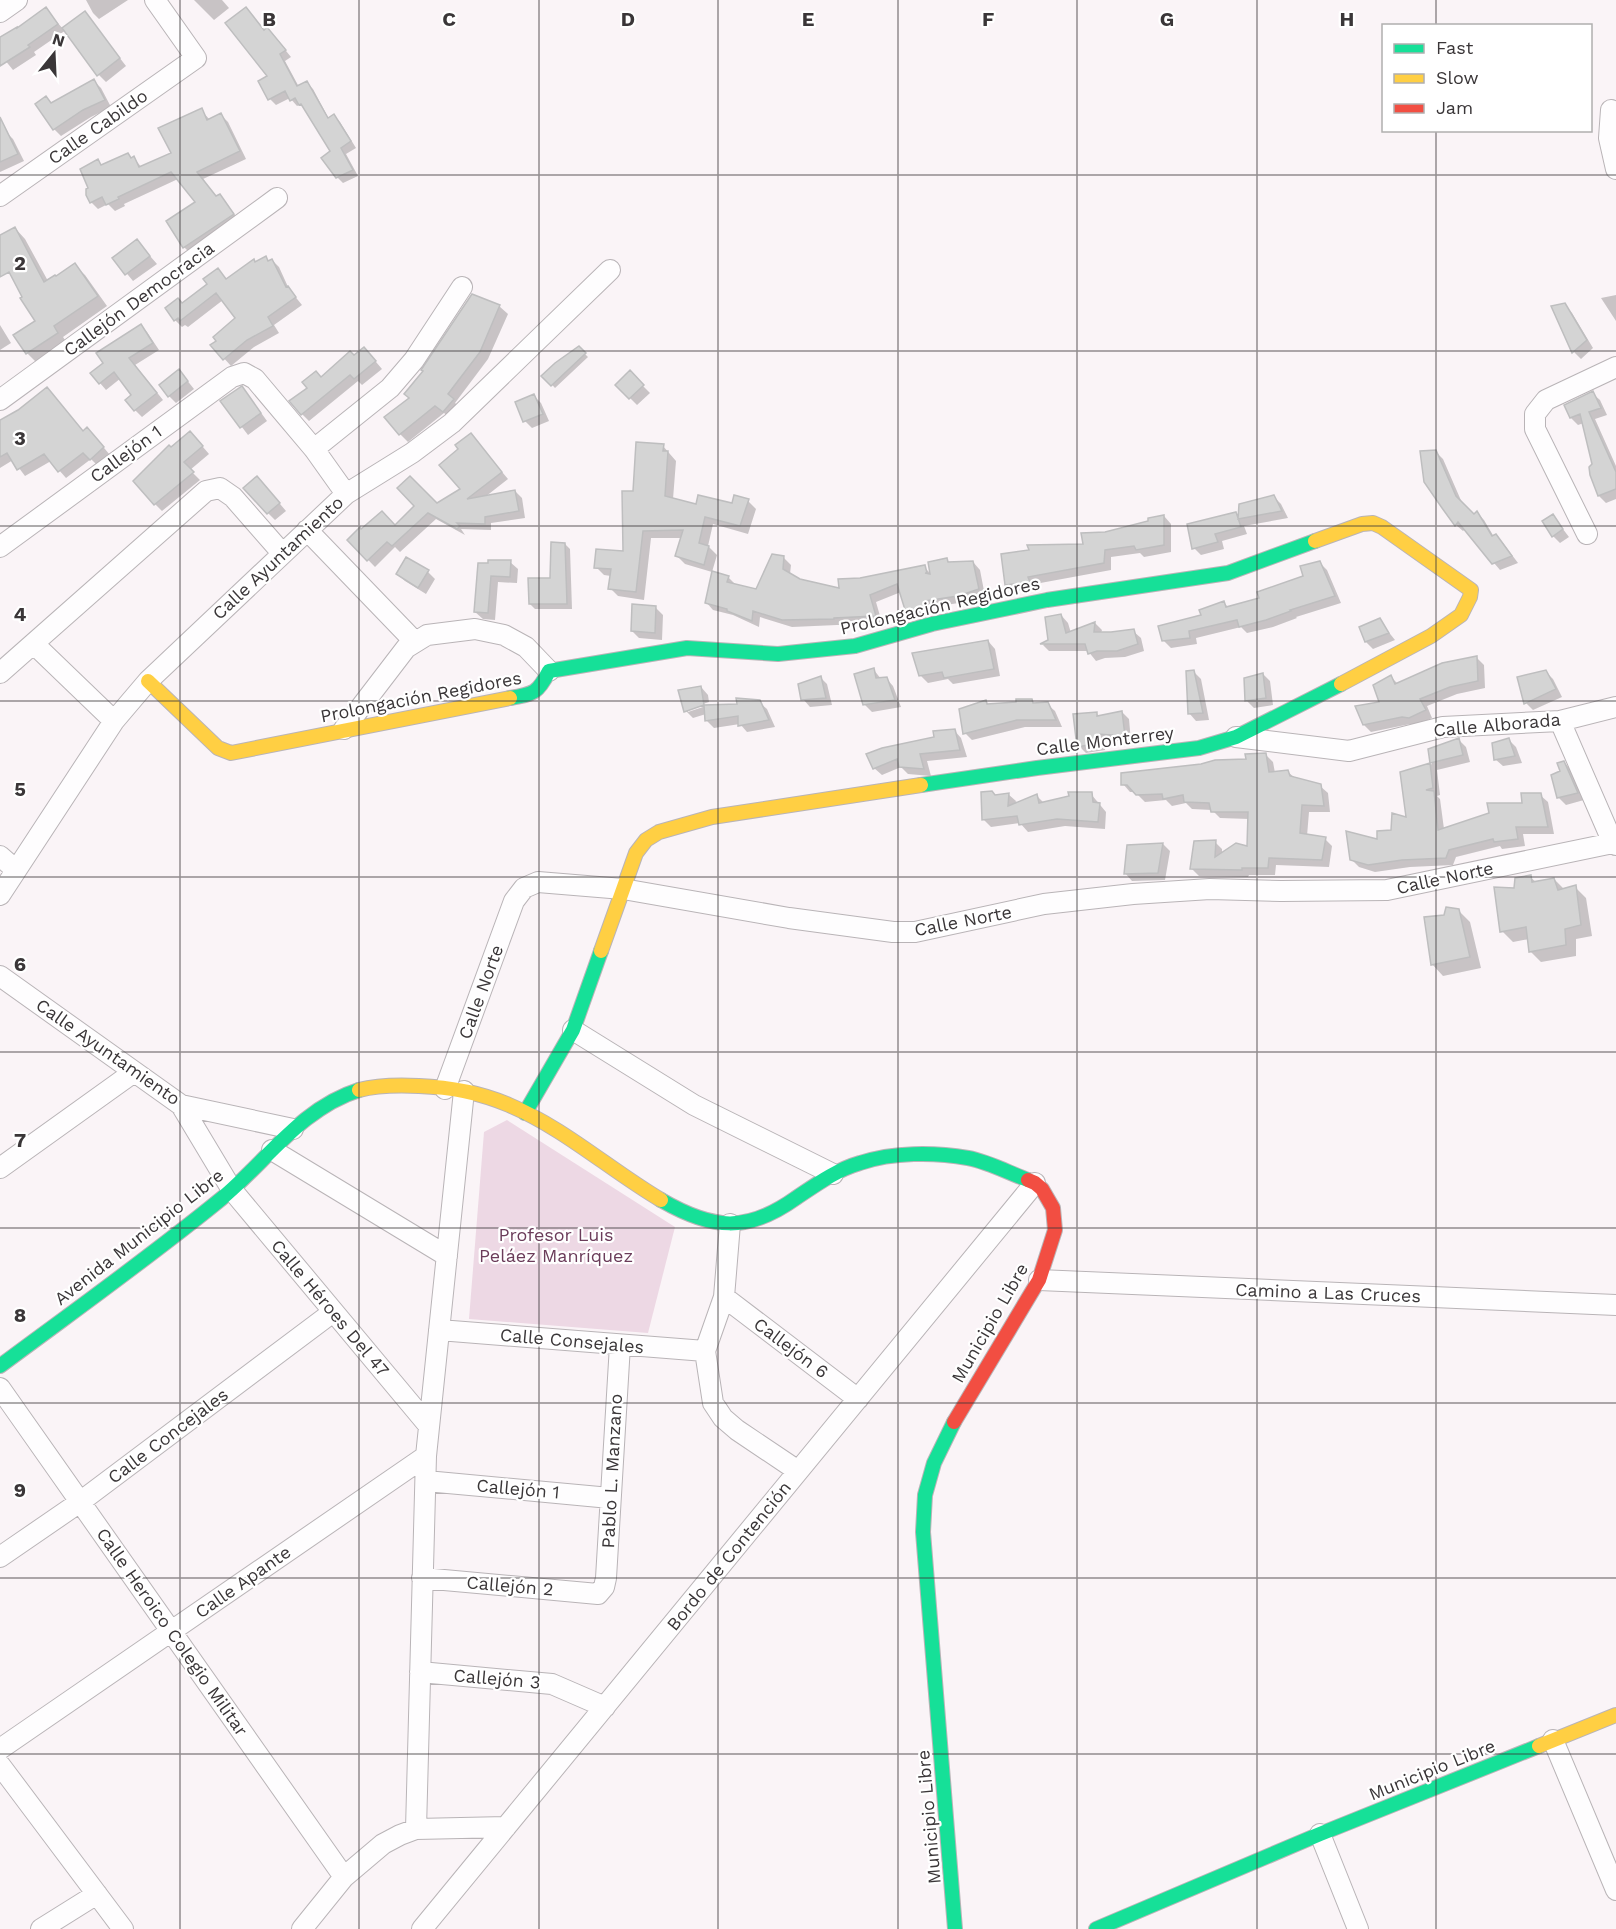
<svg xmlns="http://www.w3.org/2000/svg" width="1616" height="1929" font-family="'Work Sans',sans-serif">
<rect width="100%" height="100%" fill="#faf4f7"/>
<!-- green -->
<path fill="#edd8e4" d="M507,1120L675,1227L648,1333L469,1319L484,1132Z"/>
<!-- shadow -->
<path fill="#0003" d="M86,0H128L99,19L93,13Z
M194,0H222L229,8L214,20Z
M46,9L63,29L85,13L126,66L106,82L99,75L66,30L34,52L36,55L13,70L0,54V39Z
M264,31L273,35L291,57L285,61L299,87L306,82L313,89L329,119L334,116L340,122L356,148L346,154L358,176L343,183L337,177L332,152L306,110L301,104L297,106L290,98L276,105L270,99L269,76Z
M94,81L101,88L111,107L91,117L61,136L54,129L46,98L52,104Z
M201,110L210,120L221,115L228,122L246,159L203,179L217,197L219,196L226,203L240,222L191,254L184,247L197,203L178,179L124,204L125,206L115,211L108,204L98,209L91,202L90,189L98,161L103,166L128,154L132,159L134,158L142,168L173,154Z
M6,132L13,139L24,161L0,172V135Z
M15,228L25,239L48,281L56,278L74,265L85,275L107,306L63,337L67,343L37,363L27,353L15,336L37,321L0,253V236Z
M137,241L157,264L133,281L114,258Z
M266,258L269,262L272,260L279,267L289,289L302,305L274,325L279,333L254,347L231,366L212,345L238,318L223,300L188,327L185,325L182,327L175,320L182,305L209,285L218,270L227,280L254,260L256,263Z
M1616,295V321L1601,298Z
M1564,305L1572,313L1593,348L1581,359L1574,352L1553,307Z
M499,306L508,314L488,359L455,403L461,408L452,419L444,413L408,442L400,434L411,398L425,371Z
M0,325L11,343L0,350Z
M141,326L147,332L159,350L135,365L163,400L142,417L135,410L133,396L121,378L106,390L100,383L105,363Z
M579,348L588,357L555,388L544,376Z
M371,356L382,369L362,385L358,381L309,421L302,414L321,378L355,357Z
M630,373L650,393L637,405L617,385Z
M186,379L194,389L176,403L169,396Z
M47,389L84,432L94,436L110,455L97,465L91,459L66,478L51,461L25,476L13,460L0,468V425Z
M1592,393L1600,400L1607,415L1595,419L1616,466V499L1606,503L1599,496L1591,467L1594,464L1584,423L1578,425L1571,418L1566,406Z
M249,396L267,421L248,435L222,401Z
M534,396L541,403L549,421L532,428L525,421Z
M471,435L508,479L485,497L515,491L522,498L525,518L491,523V530L461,529L465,535L436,519L400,552L395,547L375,567L349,540L395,526L437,505L462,489L460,449Z
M197,440L209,454L190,470L200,480L162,511L155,504L171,449Z
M663,446L676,461L673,499L697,505H733L748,501L756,509L748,534L713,524L708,546L717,555L712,572L685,564L677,556L682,538H651L644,600L618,596L610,588L611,576L604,575L596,567L625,552L634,492Z
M1436,452L1443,459L1463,505L1474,516L1477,513L1484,520L1494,537L1496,536L1503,543L1518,563L1500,570L1465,529L1463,531L1456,525Z
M264,485L286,511L275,520L268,513Z
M1273,496L1281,504L1288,518L1244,526L1247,534L1222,541L1224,549L1201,555L1194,548L1236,514L1240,518Z
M1164,516L1171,524V552L1144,557L1140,553L1111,557V570L1035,584L1036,589L1014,591L1007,584L1105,534Z
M1553,516L1569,537L1560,543L1553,536Z
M565,544L570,549L572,609H535L530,604L551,580Z
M784,558L791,565L790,574L799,580L840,590L860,580L924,567L931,574L947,560L950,564L973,562L980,570L985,596L966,602L931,607L932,613L914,619L907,612L901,592L876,602L882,623L792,627L760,617L759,627L733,615L713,610L706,602L728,577L736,585L757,591Z
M510,562L518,569L517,583L498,582L495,620L483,619L475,612L479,565Z
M1320,563L1327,570L1341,603L1296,617L1297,618L1273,627L1247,633L1241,627L1196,638L1197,644L1171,648L1164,641L1224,603L1228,607L1261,599L1305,577Z
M428,572L435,579L426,594L405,581L397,574Z
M656,608L663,615L662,640L639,638L632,631Z
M1061,615L1068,623L1071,633L1095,623L1102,630L1101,633L1133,631L1141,638L1144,651L1125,657L1105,658L1096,661L1088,651H1049L1043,645L1049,641Z
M1379,620L1395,640L1373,649L1366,642L1361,627Z
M988,641L995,649L1000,676L953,684L948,679L928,683L921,676Z
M1477,658L1484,665L1485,688L1457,694L1427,706L1432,718L1417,725L1410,724L1371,732L1364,725L1381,703L1391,677L1398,684Z
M874,670L881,679L886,678L893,686L901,707L872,712L864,704Z
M1194,672L1201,679L1209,720L1196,721L1189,713Z
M1546,672L1553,679L1562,697L1533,710L1526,703Z
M1263,674L1270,681L1273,705L1254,708L1247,701L1246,679Z
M820,677L827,684L832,705L810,707L803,699Z
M701,687L708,695L709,702L688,709V712L709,705H738L759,702L767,709L775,727L747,732L740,724L714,728L706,720V714L693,718L686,711Z
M1031,700L1035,704H1047L1055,711L1062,727H1025L972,740L965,733L986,701L989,705Z
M1122,712L1129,719L1131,742L1105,740V750L1086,753L1079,746L1096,713L1100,717Z
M954,730L961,738L967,757L927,761L931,776L908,774L901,767L882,775L874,768Z
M1459,740L1466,747L1470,762L1437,770L1440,795L1437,796L1440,799L1444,829L1523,804L1540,795L1548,802L1554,834H1523L1525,846L1502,849L1500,846L1456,857L1453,865L1410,867L1375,872L1359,867L1351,859L1379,841L1408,819L1401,773L1432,764L1429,750Z
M1509,740L1516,747L1522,763L1503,766L1495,759Z
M1265,754L1273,762L1275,773L1288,772L1295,778L1320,786L1328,793L1330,812H1309L1307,836L1325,839L1332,846L1329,867L1276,865L1275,875H1249L1248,877L1199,876L1192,869L1215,842L1222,849V854L1248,847L1249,819L1220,818L1212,810L1192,809L1186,803L1172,806L1166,800L1145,802L1135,792H1130L1123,784L1248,760Z
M1564,762L1571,770L1584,800L1566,805L1559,798L1553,776L1562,772Z
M1008,794L1016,801L1015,804L1037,796L1044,803L1091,794L1106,812L1105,829L1065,826L1028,832L1020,823L991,827L983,819L995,796Z
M1163,844L1170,851L1165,880L1132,881L1125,873L1129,846Z
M1530,877L1536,882L1554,879L1565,890L1575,887L1586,898L1592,936L1576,939V956L1541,962L1530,951L1529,939L1513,942L1502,931L1515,890Z
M1458,910L1470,922L1481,968L1443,976L1432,964L1445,917Z"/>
<!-- building -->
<path fill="#d4d4d4" stroke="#bebebf" stroke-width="1.5" d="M46,7L58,24L28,45L30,47L0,66V37L17,27V28Z
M246,7L264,30L267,27L286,50L280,54L297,86L307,81L328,118L334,114L351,141L341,148L353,170L336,178L321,158L330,151L301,104L299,105L295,98L290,101L285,91L268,100L258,81L267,76L225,23Z
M85,11L120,58L97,76L62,28Z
M94,79L105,100L83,110L53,130L35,104L46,96L51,103Z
M202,108L207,120L221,113L240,151L197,172L216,196L220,194L234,214L183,248L166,221L195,202L171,172L118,197L119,199L106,205L102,197L90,203L86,195V189L88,188L80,169L98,159L101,165L128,153L131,158L134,156L139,167L171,153L158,128Z
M0,117L18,154L0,162Z
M15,227L44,282L55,275L56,276L75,263L98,296L54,326L58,333L26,354L13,335L35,321L20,298L22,297L9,272L0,277V235Z
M137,239L150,256L125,275L112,258Z
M266,256L268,261L272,259L286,287L288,286L296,297L268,317L273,326L247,340L223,360L210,345L216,341L213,337L235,318L216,293L180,321L178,318L174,321L165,308L178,298L182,303L207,284L203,279L218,268L226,279L254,259L255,262Z
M472,294L500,305L480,352L448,394L454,399L443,412L435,406L399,435L384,417L409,398L404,394L423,371L421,370Z
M1565,303L1587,340L1572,353L1551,306Z
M141,324L153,343L129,358L157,393L134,411L125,400L131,395L114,372L99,384L90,373L103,363L96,353Z
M579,346L586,353L551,386L541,376L555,363Z
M364,347L376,361L354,379L350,375L301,415L289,401L307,388L302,382L316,371L321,377L350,351L354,355Z
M179,369L188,381L168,397L159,385Z
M630,370L644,385L629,399L615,385Z
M242,386L261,413L240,428L220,401Z
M47,387L83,431L87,427L104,447L90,460L83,453L58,472L44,454L17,470L7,453L0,457V420L18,410Z
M1593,391L1601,408L1589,412L1616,472V489L1598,496L1590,475L1589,467L1592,464L1580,414L1570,418L1564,405Z
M534,394L543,414L523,422L515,402Z
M190,431L203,446L184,462L194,472L154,505L133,481L169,445L171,447Z
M471,433L502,472L467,499L515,490L519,511L485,517V524L457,523L460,526L457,529L428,513L392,546L387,542L367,561L347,540L360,527L361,529L382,511L395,525L414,506L397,488L410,476L437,503L460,489L439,465L458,449L455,445Z
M636,442L664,444L663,451H668L665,496L696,504L698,495L732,503L734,495L749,499L740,526L705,517L699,543L709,546L704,565L675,556L683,530L643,531L636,592L608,589L611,569L594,568L596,549L623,551L622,491H633Z
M1436,450L1456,496L1474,514L1477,511L1492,536L1496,534L1512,556L1492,564L1458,522L1455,526L1442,508L1424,482L1420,451Z
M257,476L280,503L267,514L243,488Z
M1274,495L1282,511L1238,519L1239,504Z
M1236,512L1241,527L1215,534L1218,542L1192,549L1187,524Z
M1553,514L1563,529L1552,537L1542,521Z
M1164,515V545L1136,550L1134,546L1105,550L1104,563L1028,577L1030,582L1005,585L1001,554L1029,550L1027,545L1083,544L1081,533L1105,532L1148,521V518Z
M551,542L565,543L567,604H529L528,578H550Z
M772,554L784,556L783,569L800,579L839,588L838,579L860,578L925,565L927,573H925L930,574L928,562L947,558L948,562L973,561L979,589L958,596L924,601L926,606L906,613L897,584L870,595L876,616L834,618V619L782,620L753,611L752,621L727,611V609L705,603L712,571L729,576L727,582L756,589Z
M406,557L429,570L418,588L396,574Z
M488,560H511L510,577L491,576L488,613L474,612L478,563H488Z
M1320,561L1335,596L1290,610L1291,611L1266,620L1239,627L1237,620L1189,631L1190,638L1162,641L1158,626L1201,615L1199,610L1224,601L1226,607L1259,598L1257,592L1303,576L1300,566Z
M632,604L656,606L655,633L631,631Z
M1061,614L1066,633L1095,622L1094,632H1111L1134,629L1138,644L1117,651H1097L1088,654L1085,644H1040L1048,640L1045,617Z
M1380,618L1389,633L1365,642L1359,627Z
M988,640L994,669L944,678L942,672L919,676L912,653Z
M1477,656L1478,681L1450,687L1420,699L1426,710L1409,718L1402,717L1363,725L1355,706L1379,702L1373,685L1391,675L1395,684L1442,663Z
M874,668L876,678L887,677L895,700L863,705L854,674Z
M1194,670L1203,713L1188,714L1186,671Z
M1546,670L1556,689L1524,704L1517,677Z
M1263,673L1266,698L1245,701L1244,678Z
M821,676L826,698L801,700L798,684Z
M701,686L704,705L684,712L678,690Z
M736,698L760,700L769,720L738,726V716L705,721L704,705L737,704Z
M1016,699H1032L1033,703L1048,702L1056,720H1017L963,734L959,709L986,700L987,704L1016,702Z
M1122,711L1125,736L1098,734L1099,743L1077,747L1073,714L1097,712V716Z
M955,729L960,750L920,754L924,769L899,767L897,759L873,769L866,754L882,748L934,737L933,731Z
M1459,738L1463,755L1430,763L1428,749Z
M1509,738L1515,756L1494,760L1492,743Z
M1266,753L1269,772L1288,770L1290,776L1321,784L1324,806L1302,805L1300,833L1326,837L1322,860L1269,858L1268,868H1242V870L1190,869L1194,841L1216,840L1215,857L1236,843L1247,846L1248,812H1211L1209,803L1184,802L1183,795L1163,799L1162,794L1136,795L1127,785H1121V773L1201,764L1215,760L1246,759L1245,754Z
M1564,761L1578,793L1557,798L1551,775L1560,771L1557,763Z
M1430,763L1433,788L1426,790L1434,791L1438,830L1489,813L1487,803H1522L1521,793H1541L1548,827H1516L1518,839L1494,842L1493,839L1449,850L1446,858L1402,860L1368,865L1350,860L1346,831L1377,839V831L1391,830L1392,813L1406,817L1400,772Z
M992,791L995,795L1009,793L1008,806L1037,794L1039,803L1069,796L1068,792H1092L1093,802L1100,803L1098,822L1057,819L1019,825L1017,816L982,820L981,792Z
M1163,843L1158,873L1124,874L1127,845Z
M1531,875L1532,882L1554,878L1558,890L1576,885L1581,925L1565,929L1566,945L1529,952L1526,927L1500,932L1494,887L1514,888L1515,878Z
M1446,907L1459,909L1470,957L1431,965L1424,917L1444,915Z"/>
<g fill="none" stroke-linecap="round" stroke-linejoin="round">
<defs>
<path id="street" d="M0,12L17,0
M1611,110L1609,138L1616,169
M0,196L196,58L155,0
M0,400L277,198
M314,449L390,388L414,360L462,287
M307,530L415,642
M1587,534L1535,429V414L1546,400L1616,367
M0,547L232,377L244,373L255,379L314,449L346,494
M34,644L114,721
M0,673L206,491L220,488L233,497L282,553
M1560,721L1613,843
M344,729L406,648L427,635L475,629L504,635L526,647L549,671
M1236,737L1349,751L1443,727L1560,721L1616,707
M0,856L16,870
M0,895L114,721L148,681L346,494L412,453L452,423L610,270
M0,976L181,1105L293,1129
M573,1030L694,1105L833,1174
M445,1089L514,901L524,888L538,882L623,889L789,918L893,932H915L1044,904L1133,894L1210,889L1281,891L1387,890L1613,843L1616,845
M181,1105L232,1190L429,1426
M272,1150L447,1256
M0,1168L134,1072
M730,1224L724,1297L705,1351L713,1403L723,1418L737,1430L798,1471
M1039,1280L1616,1305
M724,1297L858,1399
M439,1330L705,1351
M0,1388L344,1877
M426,1481L610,1498
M0,1557L80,1502L333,1312
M422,1578L598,1594L604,1587L606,1578L620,1345
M420,1672L552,1684L605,1707
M1553,1740L1616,1890
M0,1749L426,1456
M0,1765L123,1929
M416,1829L426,1456L464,1091
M1320,1834L1358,1929
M41,1929L97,1894
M302,1929L344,1877L383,1844L400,1835L416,1829L506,1827
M422,1929L1035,1183"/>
<path id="fast" d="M510,698C534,694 538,693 549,671L687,648L778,654L855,646L932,624L1047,600L1228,573L1315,541
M921,785L1037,768L1199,748L1236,737L1341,684
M525,1113L573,1030L601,951
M661,1200C713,1230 747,1233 796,1198C817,1184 836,1170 860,1163C893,1152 934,1152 968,1158C989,1162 1009,1173 1028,1180
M0,1366C74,1311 150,1257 221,1199C266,1162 301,1108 359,1090
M954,1422L934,1463L925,1495L923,1532L955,1929
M1096,1929L1320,1834L1539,1746"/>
<path id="slow" d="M1315,541L1362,524L1373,523L1382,527L1471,590L1470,597L1461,615L1431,636L1341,684
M148,681L218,748L231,753L510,698
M601,951L636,853L646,840L659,832L712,817L921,785
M359,1090C378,1085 399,1085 419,1086C449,1087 481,1093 509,1105C564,1128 610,1170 661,1200
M1539,1746L1616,1715"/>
<path id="jam" d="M954,1422L1039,1280L1055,1230L1053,1208L1042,1189L1035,1183L1028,1180"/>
</defs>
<!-- street casing -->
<use href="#street" stroke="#b9b4b7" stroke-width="22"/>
<!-- fast casing -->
<use href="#fast" stroke="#b9b4b7" stroke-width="16"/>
<!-- slow casing -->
<use href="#slow" stroke="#b9b4b7" stroke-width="16"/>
<!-- jam casing -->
<use href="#jam" stroke="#b9b4b7" stroke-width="16"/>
<!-- street -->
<use href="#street" stroke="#fefdfe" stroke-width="20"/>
<!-- fast -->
<use href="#fast" stroke="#16e098" stroke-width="14"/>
<!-- slow -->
<use href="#slow" stroke="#ffcf43" stroke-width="14"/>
<!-- jam -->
<use href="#jam" stroke="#f24e42" stroke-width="14"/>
</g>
<!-- grid -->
<path fill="none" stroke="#3a3638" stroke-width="1.5" stroke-opacity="0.55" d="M180,0V1929M359,0V1929M539,0V1929M718,0V1929M898,0V1929M1077,0V1929M1257,0V1929M1436,0V26M1436,130V1929M0,175H1616M0,351H1616M0,526H1616M0,701H1616M0,877H1616M0,1052H1616M0,1228H1616M0,1403H1616M0,1578H1616M0,1754H1616"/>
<g text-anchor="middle" stroke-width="4.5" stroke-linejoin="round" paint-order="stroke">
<!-- street labels -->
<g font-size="18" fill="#3a3638" stroke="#fff">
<text transform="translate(98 127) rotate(-35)" y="6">Calle Cabildo</text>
<text transform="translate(139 299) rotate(-36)" y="6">Callejón Democracia</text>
<text transform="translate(126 454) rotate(-36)" y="6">Callejón 1</text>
<text transform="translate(278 558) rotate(-43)" y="6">Calle Ayuntamiento</text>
<text transform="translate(940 606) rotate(-13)" y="6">Prolongación Regidores</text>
<text transform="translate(421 697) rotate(-11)" y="6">Prolongación Regidores</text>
<text transform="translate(1497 725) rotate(-5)" y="6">Calle Alborada</text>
<text transform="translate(1105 741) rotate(-7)" y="6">Calle Monterrey</text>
<text transform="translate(1445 878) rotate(-12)" y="6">Calle Norte</text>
<text transform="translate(963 921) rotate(-11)" y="6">Calle Norte</text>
<text transform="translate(481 992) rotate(-70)" y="6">Calle Norte</text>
<text transform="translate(108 1052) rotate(35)" y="6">Calle Ayuntamiento</text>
<text transform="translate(139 1237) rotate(-38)" y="6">Avenida Municipio Libre</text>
<text transform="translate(1328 1293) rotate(2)" y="6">Camino a Las Cruces</text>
<text transform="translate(330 1308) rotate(50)" y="6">Calle Héroes Del 47</text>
<text transform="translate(990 1323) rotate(-60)" y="6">Municipio Libre</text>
<text transform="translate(572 1341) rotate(5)" y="6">Calle Consejales</text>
<text transform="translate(791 1348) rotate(37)" y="6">Callejón 6</text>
<text transform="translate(168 1436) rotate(-37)" y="6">Calle Concejales</text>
<text transform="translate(612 1471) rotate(-87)" y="6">Pablo L. Manzano</text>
<text transform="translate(518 1489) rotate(5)" y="6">Callejón 1</text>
<text transform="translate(729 1556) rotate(-51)" y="6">Bordo de Contención</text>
<text transform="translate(243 1582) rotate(-35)" y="6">Calle Apante</text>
<text transform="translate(510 1586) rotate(5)" y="6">Callejón 2</text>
<text transform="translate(172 1632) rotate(55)" y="6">Calle Heroico Colegio Militar</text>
<text transform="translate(497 1679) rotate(5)" y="6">Callejón 3</text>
<text transform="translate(1432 1770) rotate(-22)" y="6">Municipio Libre</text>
<text transform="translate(929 1817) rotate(-95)" y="6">Municipio Libre</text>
</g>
<!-- park labels -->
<g font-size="18" fill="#6b3c5a" stroke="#fff">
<text x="556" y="1241">Profesor Luis<tspan x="556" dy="21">Peláez Manríquez</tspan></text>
</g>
</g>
<g font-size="20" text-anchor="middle" font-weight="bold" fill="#3a3638" stroke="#fff" stroke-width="4.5" stroke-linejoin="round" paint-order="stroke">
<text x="269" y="26">B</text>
<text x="449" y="26">C</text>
<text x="628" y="26">D</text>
<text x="808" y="26">E</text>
<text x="988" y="26">F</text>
<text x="1167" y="26">G</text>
<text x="1347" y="26">H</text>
<text x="20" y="270">2</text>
<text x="20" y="445">3</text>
<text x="20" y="621">4</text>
<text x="20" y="796">5</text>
<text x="20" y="971">6</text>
<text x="20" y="1147">7</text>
<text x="20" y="1322">8</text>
<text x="20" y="1497">9</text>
</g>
<!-- legend -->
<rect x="1382" y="24" width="210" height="108" fill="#ffffff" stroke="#b0afaf" stroke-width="1.5"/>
<rect x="1394" y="44" width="30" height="9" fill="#16e098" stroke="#b0afaf" stroke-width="1.5"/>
<text x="1436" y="54" font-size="18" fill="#3a3638">Fast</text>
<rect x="1394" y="74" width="30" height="9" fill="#ffcf43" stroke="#b0afaf" stroke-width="1.5"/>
<text x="1436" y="84" font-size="18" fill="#3a3638">Slow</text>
<rect x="1394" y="104" width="30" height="9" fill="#f24e42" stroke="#b0afaf" stroke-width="1.5"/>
<text x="1436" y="114" font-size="18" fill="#3a3638">Jam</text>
<!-- north arrow -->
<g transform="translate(54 54) rotate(18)" stroke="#ffffff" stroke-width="4.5" paint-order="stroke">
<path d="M0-4.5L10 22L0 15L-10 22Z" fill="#3a3638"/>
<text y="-9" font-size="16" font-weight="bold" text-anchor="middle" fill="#3a3638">N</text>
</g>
</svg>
